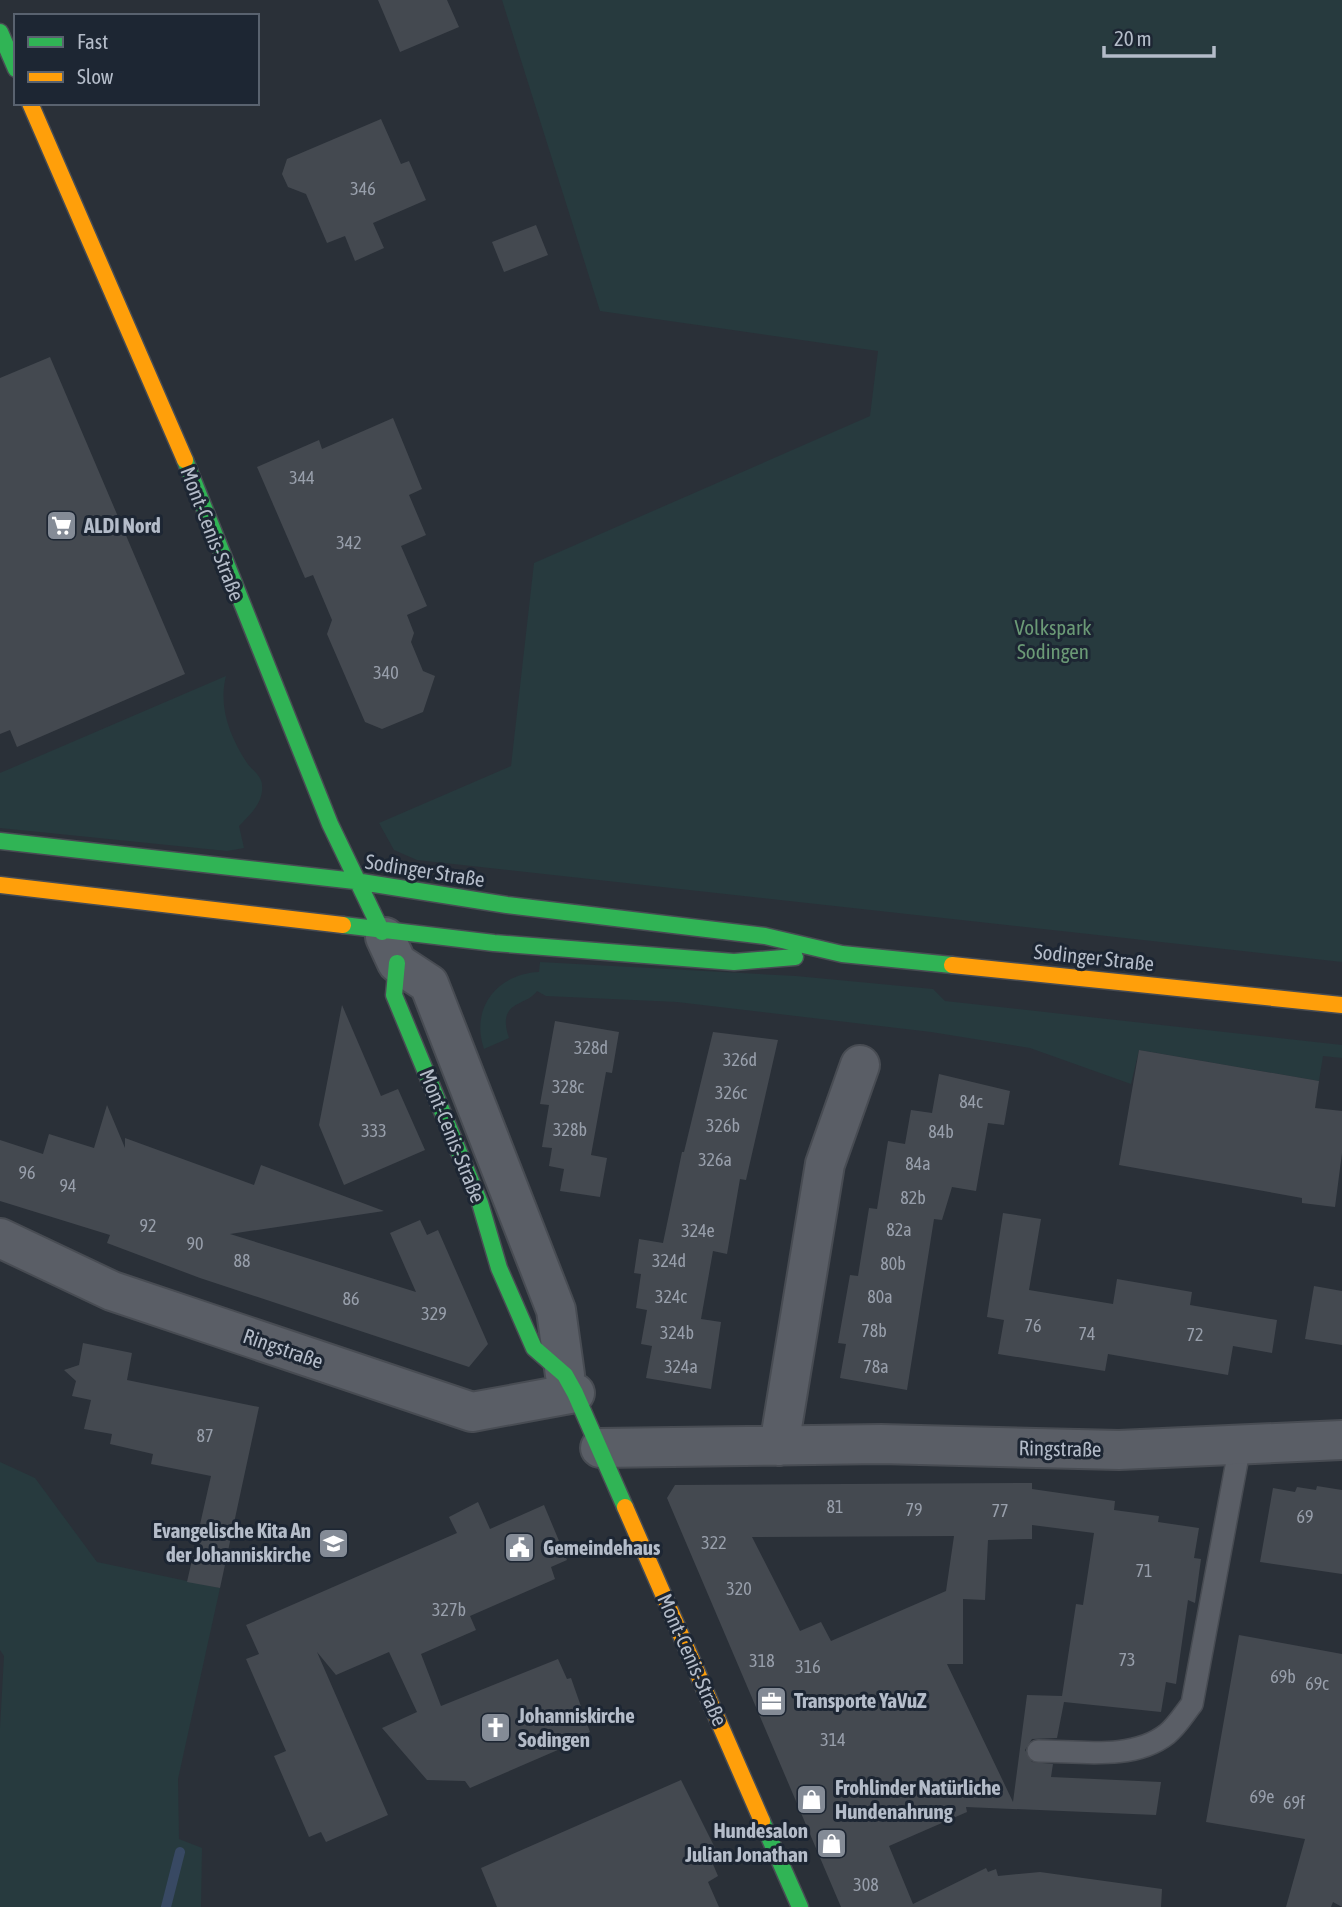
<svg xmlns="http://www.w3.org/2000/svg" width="1342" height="1907" font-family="'Asap Condensed',sans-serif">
<rect width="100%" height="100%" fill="#2a3038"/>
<!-- green -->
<path fill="#273a3e" d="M502,0H1342V962L417,860L394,850L379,823L511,766L534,563L870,416L878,351L600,311Z
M226,676C218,707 230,737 247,763C252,770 262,776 262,785C264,802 250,815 239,826L244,848L227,851L0,828V773Z
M540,962L796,976L933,989L945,1001L1342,1045V1058L1323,1056L1319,1081L1139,1050L1131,1084L1030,1048L931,1032L677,1002L546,996L537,991C526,1007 496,1000 509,1038L484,1049C470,1008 497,974 539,972Z
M0,1462L35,1478L97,1562L220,1588L178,1779L179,1839L202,1848L201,1907H0V1728L4,1656L0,1650Z"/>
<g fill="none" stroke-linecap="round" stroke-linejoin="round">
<!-- stream -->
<path stroke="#384963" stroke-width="10" d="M166,1907L180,1852"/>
</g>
<!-- building -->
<path fill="#444950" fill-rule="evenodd" d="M378,0H447L459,27L400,52Z
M381,119L401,164L409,161L426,200L373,223L384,248L355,261L345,236L327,243L306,194L288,187L282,174L287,159Z
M536,225L548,255L504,272L492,242Z
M50,357L185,674L17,747L10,730L0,734V378Z
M393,418L422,489L409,495L426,535L401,546L427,606L407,615L414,633L411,642L423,671L435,676L423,712L382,729L365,722L327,634L332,620L313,575L305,578L257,467L319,440L322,449Z
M342,1005L381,1096L398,1089L425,1150L344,1185L319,1125Z
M555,1021L619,1032L612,1073L606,1072L591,1155L607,1158L600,1197L560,1191L564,1169L549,1166L552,1148L542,1147L549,1105L540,1104Z
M713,1032L778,1040L746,1180L740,1179L727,1254L713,1251L701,1319L721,1322L711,1389L646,1378L652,1346L641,1344L647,1310L636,1308L641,1274L634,1273L639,1239L663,1243L682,1152H684Z
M1139,1050L1319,1081L1315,1108L1342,1111V1153L1335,1207L1302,1203V1198L1119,1165Z
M939,1074L1010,1091L1004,1125L988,1123L976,1191L952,1187L942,1220L934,1219L907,1390L840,1378L846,1344L838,1343L850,1275L858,1276L869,1208L877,1209L888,1141L905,1144L911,1110L932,1113Z
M107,1105L125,1148V1138L254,1185L261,1165L384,1211L230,1234L416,1292L390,1233L420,1220L427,1235L438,1230L488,1344L469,1367L200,1278L107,1243L110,1235L0,1201V1140L43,1154L49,1134L94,1148Z
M1003,1213L1041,1219L1029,1290L1113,1304L1117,1279L1192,1292L1190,1305L1277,1320L1272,1353L1233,1346L1228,1375L1108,1354L1105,1371L998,1354L1004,1320L987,1317Z
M1314,1286L1342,1291V1345L1305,1339Z
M83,1343L132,1353L127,1380L259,1407L220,1588L187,1582L211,1476L151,1464L153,1454L110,1444L112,1434L84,1429L91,1400L72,1396L76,1381L64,1370L79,1365Z
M1032,1483V1489L1115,1501L1114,1510L1159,1516L1158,1522L1199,1528L1194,1558L1201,1559L1195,1603L1188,1600L1176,1684L1166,1682L1161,1712L1064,1702L1057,1738L1032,1739L1025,1750L1032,1762L1053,1764L1051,1777L1161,1782L1156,1815L966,1807L967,1812L889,1846L913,1904L986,1868L988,1872L996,1869L998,1876L1040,1872L1162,1889L1161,1907H841L667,1498L675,1485ZM1032,1525L1094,1533L1083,1605L1076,1604L1062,1696L1027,1695L1013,1802L947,1664H963V1599L985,1600L988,1540L1032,1539ZM954,1536L946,1591L831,1641L821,1622L800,1631L752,1537Z
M1317,1486L1342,1490V1574L1260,1562L1273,1488L1295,1492L1297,1487L1316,1490Z
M478,1502L490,1529L544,1505L567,1560L551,1567L555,1579L470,1616L476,1630L421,1654L441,1706L558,1659L567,1679L571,1678L590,1732L566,1743L567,1746L470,1788L465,1781L427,1780L382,1728L417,1712L389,1652L336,1675L317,1652L388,1815L326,1842L321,1832L309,1837L274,1756L286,1751L246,1659L259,1654L246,1625L457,1533L449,1517Z
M1239,1635L1342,1654V1907L1333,1902L1331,1907H1286L1305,1839L1206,1822Z
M681,1780L717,1852L712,1862L718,1876L708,1882L719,1907H497L481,1868Z"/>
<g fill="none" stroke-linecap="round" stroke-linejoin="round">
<defs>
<path id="lane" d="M1038,1751C1078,1751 1133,1761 1167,1734C1177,1726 1184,1714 1192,1704L1240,1445"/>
<path id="street" d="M385,937L397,963L429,984L556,1310L565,1375
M0,1238L112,1291L472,1412L575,1393
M779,1446L825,1164L860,1065
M600,1448L881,1444L1119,1450L1342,1440"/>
<path id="fast" d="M0,32L16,69
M185,460L330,824L382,932
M0,841L355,881L507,905L765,936L842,954L952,965
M343,925L494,943L734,962L795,957
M397,963L394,995L480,1203L499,1268L534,1348L565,1375L575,1393L625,1507
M762,1821L800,1907"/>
<path id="slow" d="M30,103L185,460
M0,885L343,925
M952,965L1342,1005
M625,1507L762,1821"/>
</defs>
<!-- lane casing -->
<use href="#lane" stroke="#484c53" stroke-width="24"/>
<!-- street casing -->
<use href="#street" stroke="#484c53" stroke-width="42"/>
<!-- fast casing -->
<use href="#fast" stroke="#484c53" stroke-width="19"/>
<!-- slow casing -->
<use href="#slow" stroke="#484c53" stroke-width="19"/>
<!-- lane -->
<use href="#lane" stroke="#5a5e66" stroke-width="21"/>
<!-- street -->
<use href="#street" stroke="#5a5e66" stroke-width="38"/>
<!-- fast -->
<use href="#fast" stroke="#30b455" stroke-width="16"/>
<!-- slow -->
<use href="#slow" stroke="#ff9f0a" stroke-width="16"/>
</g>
<!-- icons -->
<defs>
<symbol id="supermarket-square" viewBox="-11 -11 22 22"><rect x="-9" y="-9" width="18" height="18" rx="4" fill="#848b96" stroke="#1d2633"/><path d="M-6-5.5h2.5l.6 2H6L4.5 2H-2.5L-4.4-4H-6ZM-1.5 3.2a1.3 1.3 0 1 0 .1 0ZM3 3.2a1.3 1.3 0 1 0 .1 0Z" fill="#fff"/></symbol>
<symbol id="school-square" viewBox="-11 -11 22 22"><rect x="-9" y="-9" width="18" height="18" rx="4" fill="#848b96" stroke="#1d2633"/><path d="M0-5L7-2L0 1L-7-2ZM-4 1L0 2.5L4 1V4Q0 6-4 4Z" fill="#fff"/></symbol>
<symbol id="civic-square" viewBox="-11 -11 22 22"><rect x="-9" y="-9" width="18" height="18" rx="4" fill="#848b96" stroke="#1d2633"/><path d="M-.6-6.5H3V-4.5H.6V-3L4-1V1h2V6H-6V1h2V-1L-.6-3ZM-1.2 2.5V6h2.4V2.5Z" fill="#fff"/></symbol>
<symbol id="office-square" viewBox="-11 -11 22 22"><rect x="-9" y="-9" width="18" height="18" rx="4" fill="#848b96" stroke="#1d2633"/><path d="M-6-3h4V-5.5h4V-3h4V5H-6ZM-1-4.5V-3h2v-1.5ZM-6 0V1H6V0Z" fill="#fff"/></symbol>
<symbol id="church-square" viewBox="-11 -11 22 22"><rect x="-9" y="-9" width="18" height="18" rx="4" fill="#848b96" stroke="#1d2633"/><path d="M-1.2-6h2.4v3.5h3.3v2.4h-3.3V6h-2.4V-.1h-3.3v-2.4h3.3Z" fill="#fff"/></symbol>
<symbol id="shop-square" viewBox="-11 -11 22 22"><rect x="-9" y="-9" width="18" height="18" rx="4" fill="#848b96" stroke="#1d2633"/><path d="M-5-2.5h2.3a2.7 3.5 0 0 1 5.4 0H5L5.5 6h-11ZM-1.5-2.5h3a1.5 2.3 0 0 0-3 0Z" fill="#fff"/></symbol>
</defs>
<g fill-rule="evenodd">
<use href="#supermarket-square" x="44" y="508" width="35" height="35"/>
<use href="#school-square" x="316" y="1526" width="35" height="35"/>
<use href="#civic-square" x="502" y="1530" width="35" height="35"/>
<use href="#office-square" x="754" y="1684" width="35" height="35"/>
<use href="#church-square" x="478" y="1710" width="35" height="35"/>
<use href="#shop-square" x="794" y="1782" width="35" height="35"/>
<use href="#shop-square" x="814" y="1826" width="35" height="35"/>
</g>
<g text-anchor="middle" stroke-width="6" stroke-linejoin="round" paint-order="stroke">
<!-- number labels -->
<g font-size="18" fill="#989fab">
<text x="363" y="195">346</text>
<text x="302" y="484">344</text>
<text x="349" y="549">342</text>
<text x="386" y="679">340</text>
<text x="591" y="1054">328d</text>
<text x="740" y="1066">326d</text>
<text x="568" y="1093">328c</text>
<text x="731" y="1099">326c</text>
<text x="971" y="1108">84c</text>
<text x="723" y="1132">326b</text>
<text x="570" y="1136">328b</text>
<text x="374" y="1137">333</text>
<text x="941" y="1138">84b</text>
<text x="715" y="1166">326a</text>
<text x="918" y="1170">84a</text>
<text x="27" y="1179">96</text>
<text x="68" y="1192">94</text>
<text x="913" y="1204">82b</text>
<text x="148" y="1232">92</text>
<text x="899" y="1236">82a</text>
<text x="698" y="1237">324e</text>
<text x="195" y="1250">90</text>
<text x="242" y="1267">88</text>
<text x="669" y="1267">324d</text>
<text x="893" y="1270">80b</text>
<text x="671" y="1303">324c</text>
<text x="880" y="1303">80a</text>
<text x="351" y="1305">86</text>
<text x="434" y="1320">329</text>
<text x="1033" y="1332">76</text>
<text x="874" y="1337">78b</text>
<text x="677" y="1339">324b</text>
<text x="1087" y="1340">74</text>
<text x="1195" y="1341">72</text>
<text x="681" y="1373">324a</text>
<text x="876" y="1373">78a</text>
<text x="205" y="1442">87</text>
<text x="835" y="1513">81</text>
<text x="914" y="1516">79</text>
<text x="1000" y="1517">77</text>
<text x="1305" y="1523">69</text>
<text x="714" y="1549">322</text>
<text x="1144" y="1577">71</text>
<text x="739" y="1595">320</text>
<text x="449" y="1616">327b</text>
<text x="1127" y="1666">73</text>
<text x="762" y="1667">318</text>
<text x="808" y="1673">316</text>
<text x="1283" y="1683">69b</text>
<text x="1317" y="1690">69c</text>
<text x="833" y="1746">314</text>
<text x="1262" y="1803">69e</text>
<text x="1294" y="1809">69f</text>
<text x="866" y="1891">308</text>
</g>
<!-- poi labels -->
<g font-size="21" font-weight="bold" fill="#b4bcc9" stroke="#1d2633" text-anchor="start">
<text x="84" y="533">ALDI Nord</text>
<text x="311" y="1538" text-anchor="end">Evangelische Kita An<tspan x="311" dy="24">der Johanniskirche</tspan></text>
<text x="543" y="1555">Gemeindehaus</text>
<text x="794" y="1708">Transporte YaVuZ</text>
<text x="518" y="1723">Johanniskirche<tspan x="518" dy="24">Sodingen</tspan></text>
<text x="835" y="1795">Frohlinder Natürliche<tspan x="835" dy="24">Hundenahrung</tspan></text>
<text x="808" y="1838" text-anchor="end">Hundesalon<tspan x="808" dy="24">Julian Jonathan</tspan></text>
</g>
<!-- street labels -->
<g font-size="21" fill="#b4bcc9" stroke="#1d2633">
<text transform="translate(212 534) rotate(69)" y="7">Mont-Cenis-Straße</text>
<text transform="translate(425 871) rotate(9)" y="7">Sodinger Straße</text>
<text transform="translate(1094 958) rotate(6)" y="7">Sodinger Straße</text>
<text transform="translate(452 1136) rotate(68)" y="7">Mont-Cenis-Straße</text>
<text transform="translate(283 1349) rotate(19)" y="7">Ringstraße</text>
<text transform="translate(1060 1449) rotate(1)" y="7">Ringstraße</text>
<text transform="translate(692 1660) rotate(66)" y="7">Mont-Cenis-Straße</text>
</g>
<!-- park labels -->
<g font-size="21" fill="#6b9a76" stroke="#1d2633">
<text x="1053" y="635">Volkspark<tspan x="1053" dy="24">Sodingen</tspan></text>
</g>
</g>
<!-- legend -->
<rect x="14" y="14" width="245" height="91" fill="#1d2633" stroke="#59626f" stroke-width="2"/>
<rect x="28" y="37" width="35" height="10" fill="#30b455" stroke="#59626f" stroke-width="2"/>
<text x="77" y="49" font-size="21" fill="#b4bcc9">Fast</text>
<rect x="28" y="72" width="35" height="10" fill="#ff9f0a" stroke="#59626f" stroke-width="2"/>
<text x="77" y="84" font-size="21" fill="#b4bcc9">Slow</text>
<!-- scale -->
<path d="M1104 46v10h110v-10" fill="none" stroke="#b4bcc9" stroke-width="3.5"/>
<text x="1114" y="46" font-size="21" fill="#b4bcc9" stroke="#1d2633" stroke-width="5" paint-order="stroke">20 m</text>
</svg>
